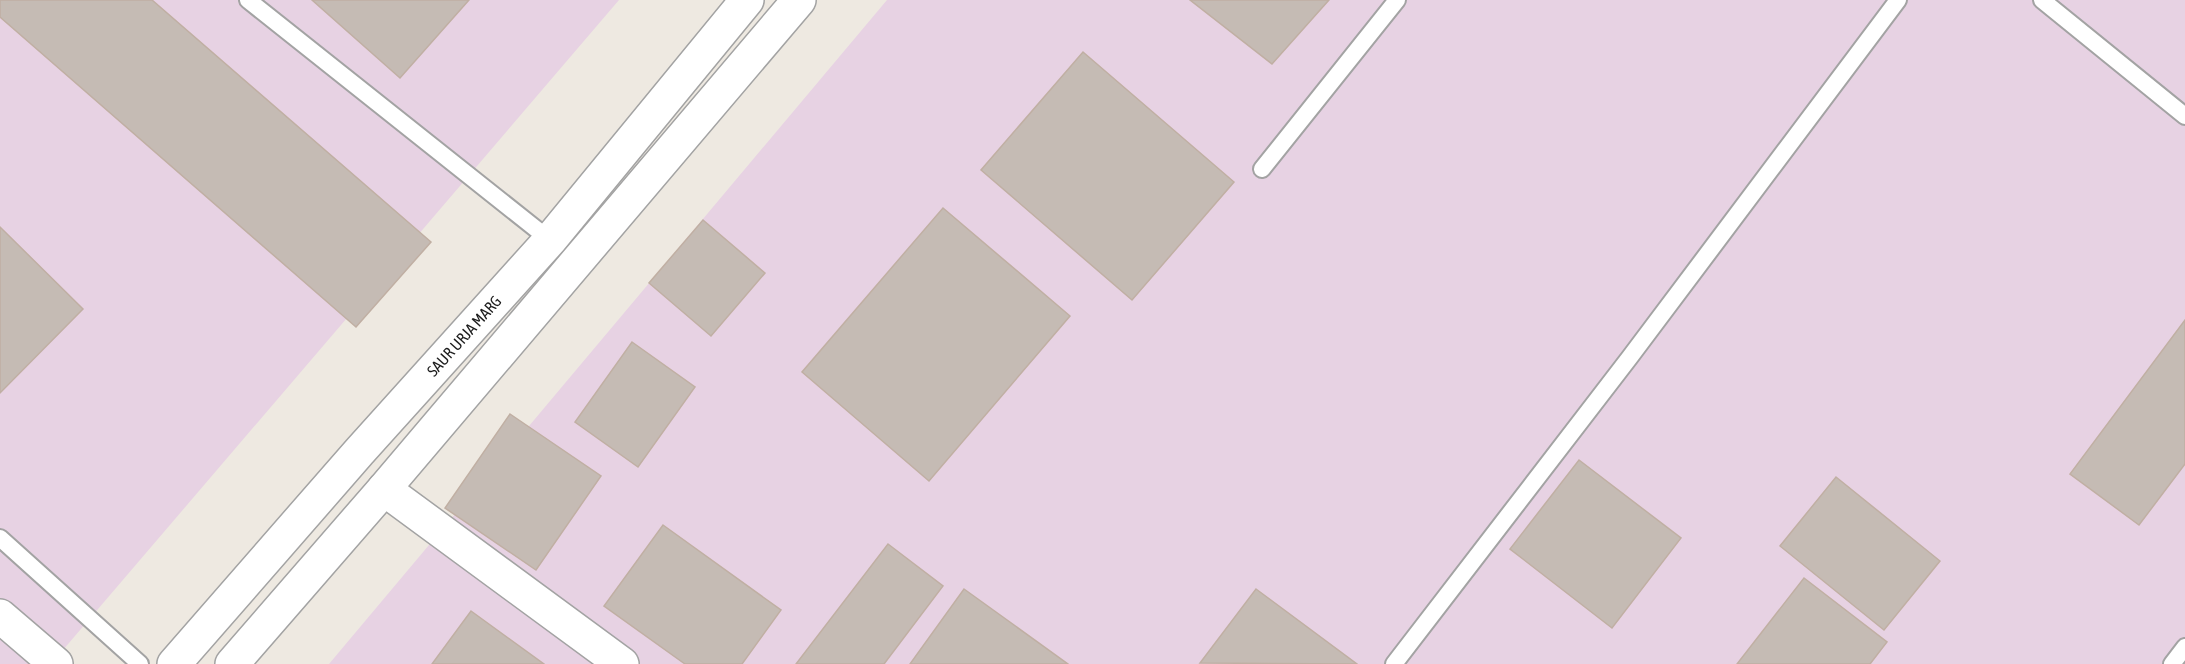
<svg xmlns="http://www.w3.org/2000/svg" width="2185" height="664" font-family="'Asap Condensed',sans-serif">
<rect width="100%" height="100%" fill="#eee9e1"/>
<!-- industrial -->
<path fill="#e7d2e3" d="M0,0H619L51,664H0Z
M887,0H2185V664H329Z"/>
<!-- building -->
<path fill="#c5bbb4" stroke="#c0afa3" stroke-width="1.5" d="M0,0H152L431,242L356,327L0,17Z
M312,0H469L400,78Z
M1190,0H1329L1272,64Z
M1083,52L1234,182L1132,300L981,170Z
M943,208L1070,316L929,481L802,372Z
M703,220L765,273L711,336L649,283Z
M0,227L83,309L0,393Z
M2185,320V464L2139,525L2070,474Z
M632,342L695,387L638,467L575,422Z
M510,414L601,476L536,570L445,508Z
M1579,460L1681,538L1612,628L1510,549Z
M1836,477L1940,561L1884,630L1780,546Z
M663,525L781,610L742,664H685L604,606Z
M888,544L943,586L884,664H796Z
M1804,578L1887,642L1870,664H1737Z
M964,589L1068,664H910Z
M1256,589L1357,664L1200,663Z
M471,611L544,664H432Z"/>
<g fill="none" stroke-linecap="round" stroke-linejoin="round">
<defs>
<path id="service" d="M248,0L550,240
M2042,0L2185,116
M1262,169L1397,0
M0,538L140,664
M1394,664L1630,357L1898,0
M2172,664L2185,647"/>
<path id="minor" d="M384,489L622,664
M0,616L56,664"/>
<g id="tertiary">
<path id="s1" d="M174,664L359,452L550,240L747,0"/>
<path d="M232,664L384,489L799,0"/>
</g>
</defs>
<!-- service casing -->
<use href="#service" stroke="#a3a3a3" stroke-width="20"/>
<!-- minor casing -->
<use href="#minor" stroke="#a3a3a3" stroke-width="36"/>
<!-- tertiary casing -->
<use href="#tertiary" stroke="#a3a3a3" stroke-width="36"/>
<!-- service -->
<use href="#service" stroke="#fff" stroke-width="16"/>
<!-- minor -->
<use href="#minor" stroke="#fff" stroke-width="33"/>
<!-- tertiary -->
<use href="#tertiary" stroke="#fff" stroke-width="33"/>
</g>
<g text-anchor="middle" stroke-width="4.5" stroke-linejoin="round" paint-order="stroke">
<!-- street labels -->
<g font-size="16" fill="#1c1c1c" stroke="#fff">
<text dy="6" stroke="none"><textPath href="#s1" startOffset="438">SAUR URJA MARG</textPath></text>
</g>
</g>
</svg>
